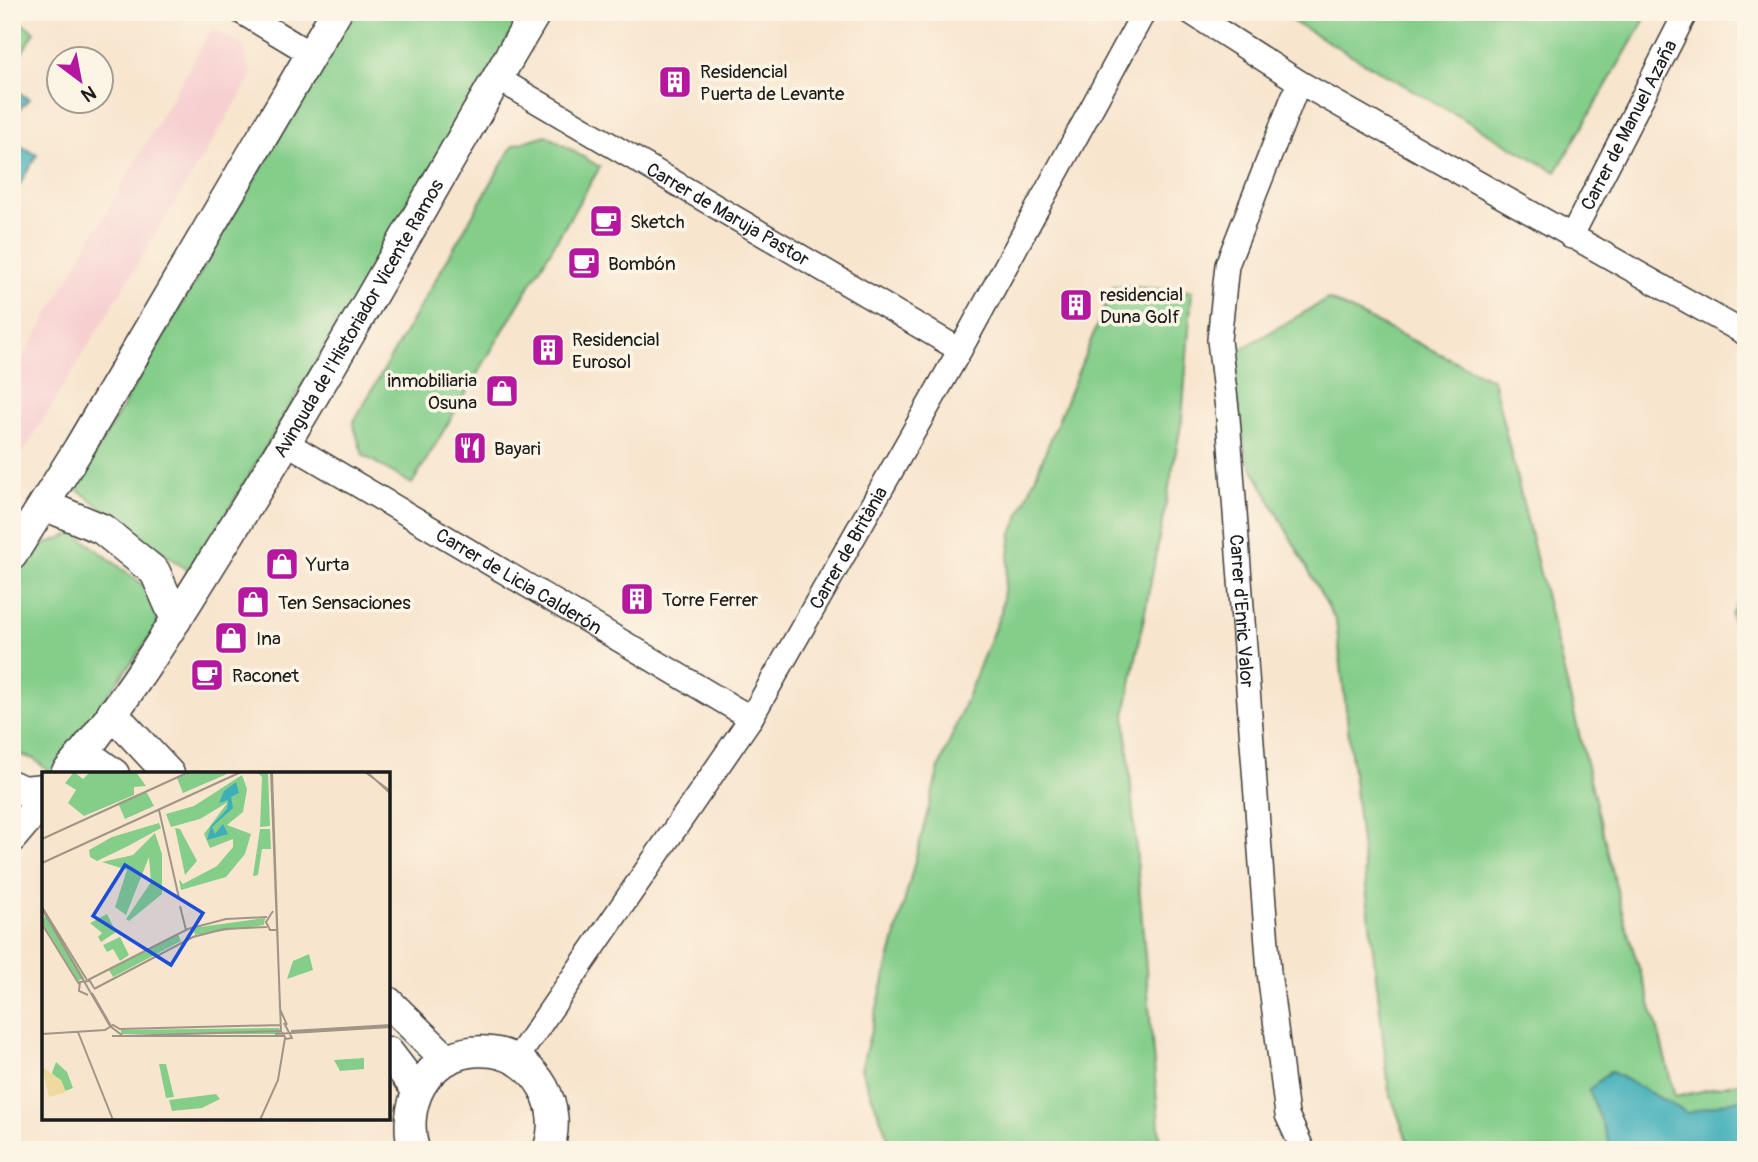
<svg xmlns="http://www.w3.org/2000/svg" width="1758" height="1162" font-family="Pangolin,sans-serif">
<rect width="100%" height="100%" fill="#fcf5e5"/>
<filter id="ink" filterUnits="userSpaceOnUse"><feTurbulence type="fractalNoise" baseFrequency=".0143" numOctaves="2"/><feDisplacementMap in="SourceGraphic" scale="14" xChannelSelector="R" yChannelSelector="G"/><feConvolveMatrix kernelMatrix="1 2 1 2 8 2 1 2 1" color-interpolation-filters="sRGB"/></filter>
<filter id="wash" filterUnits="userSpaceOnUse"><feTurbulence type="fractalNoise" baseFrequency=".00686" numOctaves="4" result="noise"/><feDisplacementMap in="SourceGraphic" scale="28" xChannelSelector="R" yChannelSelector="G"/><feGaussianBlur stdDeviation="1.57" result="paint"/><feColorMatrix in="noise" values="0 0 0 0 0 0 0 0 0 0 0 0 0 0 0 0 0 1.4 0 .05"/><feComposite in="paint" operator="in"/></filter>
<g filter="url(#wash)">
<rect width="100%" height="100%" fill="#f8e5ce"/>
<!-- built -->
<path fill="#f7cfd1" d="M212,28L243,46L252,76L12,471V377Z"/>
<!-- green -->
<path fill="#84ce8a" stroke="#507553" stroke-width="2" d="M352,12H524L191,573L75,488Z
M1276,12H1649L1556,172Z
M12,17L35,32L15,63L12,61Z
M546,135L600,167L412,484L363,455L353,423L513,145Z
M1113,286L1192,291L1182,420L1125,715L1161,1150H893L861,1069L939,768L1001,612L1012,534Z
M1328,299L1493,380L1625,923L1657,1026L1675,1097L1746,1081V1150H1411L1389,1091L1336,621L1247,458L1229,356Z
M75,533L151,591L158,626L51,773L34,759L12,752V580L34,548Z
M1746,586V675L1731,614Z"/>
<!-- water -->
<path fill="#3eaeb9" stroke="#2d656a" stroke-width="2" d="M15,90L29,99L12,117V94Z
M12,141L37,155L12,198Z
M1610,1071L1687,1113L1746,1097V1150H1612L1589,1090Z"/>
</g>
<g filter="url(#ink)">
<g fill="none" stroke-linecap="round" stroke-linejoin="round">
<defs>
<g id="minor">
<path d="M241,12L311,54"/>
<path d="M1190,12L1299,82L1746,334"/>
<path id="s1" d="M497,78L960,350"/>
<path id="s2" d="M1299,82L1227,265L1219,340L1228,418L1269,972L1287,1115L1303,1150"/>
<path id="s3" d="M1571,237L1686,12"/>
<path id="s4" d="M287,443L751,718"/>
<path id="s5" d="M516,1060L751,718L960,350L1144,12"/>
</g>
<g id="tertiary">
<path d="M44,505L102,529L155,572L176,620"/>
<path d="M12,555L79,448L336,12"/>
<path d="M112,713L169,774"/>
<path d="M84,752L114,774"/>
<path id="s6" d="M66,774C128,700 179,615 230,533C337,363 433,185 536,12"/>
<path d="M12,786L23,791L44,789"/>
<path d="M12,837L44,799"/>
<path d="M388,1002L447,1060"/>
<path d="M388,1052L417,1090"/>
<path d="M414,1150C399,1097 434,1044 492,1052C538,1058 564,1108 548,1150"/>
</g>
</defs>
<!-- minor casing -->
<use href="#minor" stroke="#3d3a37" stroke-width="26"/>
<!-- tertiary casing -->
<use href="#tertiary" stroke="#3d3a37" stroke-width="33"/>
<!-- minor -->
<use href="#minor" stroke="#fff" stroke-width="23"/>
<!-- tertiary -->
<use href="#tertiary" stroke="#fff" stroke-width="30"/>
</g>
</g>
<!-- icons -->
<defs>
<symbol id="building-square" viewBox="-11 -11 22 22"><rect x="-9" y="-9" width="18" height="18" rx="4" fill="#b5179e" stroke="#fcf5e5"/><path d="M-4-6H4V6H1V3H-1V6H-4ZM-2.5-4.3h1.7v1.8h-1.7ZM.8-4.3h1.7v1.8H.8ZM-2.5-1h1.7V.8h-1.7ZM.8-1h1.7V.8H.8Z" fill="#fff"/></symbol>
<symbol id="cafe-square" viewBox="-11 -11 22 22"><rect x="-9" y="-9" width="18" height="18" rx="4" fill="#b5179e" stroke="#fcf5e5"/><path d="M-5.5-4.5H6V0H3Q3 3.5 0 3.5H-2.5Q-5.5 3.5-5.5 0ZM3-3.2v2h1.7v-2ZM-6 4.5H4V6H-6Z" fill="#fff"/></symbol>
<symbol id="shop-square" viewBox="-11 -11 22 22"><rect x="-9" y="-9" width="18" height="18" rx="4" fill="#b5179e" stroke="#fcf5e5"/><path d="M-5-2.5h2.3a2.7 3.5 0 0 1 5.4 0H5L5.5 6h-11ZM-1.5-2.5h3a1.5 2.3 0 0 0-3 0Z" fill="#fff"/></symbol>
<symbol id="restaurant-square" viewBox="-11 -11 22 22"><rect x="-9" y="-9" width="18" height="18" rx="4" fill="#b5179e" stroke="#fcf5e5"/><path d="M-5-6h1v4h1v-4h1v4h1v-4h1v5L-1.5 .5V6h-2V.5L-5-1ZM5-6V6H3V1.5H1.5Q1.5-4 5-6Z" fill="#fff"/></symbol>
</defs>
<g fill-rule="evenodd">
<use href="#building-square" x="656" y="63" width="38" height="38"/>
<use href="#cafe-square" x="587" y="202" width="38" height="38"/>
<use href="#cafe-square" x="565" y="244" width="38" height="38"/>
<use href="#building-square" x="1057" y="286" width="38" height="38"/>
<use href="#building-square" x="529" y="331" width="38" height="38"/>
<use href="#shop-square" x="483" y="372" width="38" height="38"/>
<use href="#restaurant-square" x="451" y="429" width="38" height="38"/>
<use href="#shop-square" x="263" y="545" width="38" height="38"/>
<use href="#building-square" x="618" y="580" width="38" height="38"/>
<use href="#shop-square" x="234" y="583" width="38" height="38"/>
<use href="#shop-square" x="212" y="619" width="38" height="38"/>
<use href="#cafe-square" x="188" y="656" width="38" height="38"/>
</g>
<g text-anchor="middle" stroke-width="7" stroke-linejoin="round" paint-order="stroke">
<!-- poi labels -->
<g font-size="19" fill="#1c1c1c" stroke="#fcf5e5" text-anchor="start">
<text x="700" y="78">Residencial<tspan x="700" dy="22">Puerta de Levante</tspan></text>
<text x="630" y="228">Sketch</text>
<text x="608" y="270">Bombón</text>
<text x="1100" y="301">residencial<tspan x="1100" dy="22">Duna Golf</tspan></text>
<text x="572" y="346">Residencial<tspan x="572" dy="22">Eurosol</tspan></text>
<text x="477" y="387" text-anchor="end">inmobiliaria<tspan x="477" dy="22">Osuna</tspan></text>
<text x="494" y="455">Bayari</text>
<text x="306" y="571">Yurta</text>
<text x="662" y="606">Torre Ferrer</text>
<text x="278" y="609">Ten Sensaciones</text>
<text x="256" y="645">Ina</text>
<text x="232" y="682">Raconet</text>
</g>
<!-- street labels -->
<g font-size="19" fill="#1c1c1c" stroke="#fcf5e5">
<text dy="7" stroke="none"><textPath href="#s3" startOffset="126">Carrer de Manuel Azaña</textPath></text>
<text dy="7" stroke="none"><textPath href="#s1" startOffset="268">Carrer de Maruja Pastor</textPath></text>
<text dy="7" stroke="none"><textPath href="#s6" startOffset="542">Avinguda de l'Historiador Vicente Ramos</textPath></text>
<text dy="7" stroke="none"><textPath href="#s5" startOffset="611">Carrer de Britània</textPath></text>
<text dy="7" stroke="none"><textPath href="#s4" startOffset="270">Carrer de Licia Calderón</textPath></text>
<text dy="7" stroke="none"><textPath href="#s2" startOffset="544">Carrer d'Enric Valor</textPath></text>
</g>
</g>
<!-- overview -->
<g transform="translate(42 772)">
<rect width="348" height="348" fill="#f8e5ce"/>
<path d="M32,0L41,7L48,0H94L104,14L92,15V23L42,44L26,31L34,18L23,11ZM149,0H184L185,2L141,21L135,6ZM226,0L228,54L218,55L220,5L215,0ZM200,3L205,17L201,40L185,53L209,62L203,82L184,105L139,118L137,107L141,112L175,94L191,75V67L168,76L162,62L186,30L158,47L129,55L124,42L152,34ZM104,19L112,34L83,47L76,31ZM117,51L119,56L86,74L55,89L48,85L47,78L70,65ZM133,56L138,57L155,89L143,103ZM218,57H228L229,77H220L216,103L211,104ZM113,61L120,82V122L87,149L84,147L109,110L107,85L84,143L73,135L85,98L60,90L91,83ZM4,142L42,206L36,209L0,150ZM65,142L74,160L59,170L56,165L60,161L48,151ZM223,146L222,153L153,163L151,156ZM136,162L139,169L71,205L67,198ZM78,165L87,183L78,189L71,177L65,180L61,173ZM267,182L271,198L245,207L251,189ZM237,256L239,262H79V258ZM322,286V297L298,299L292,288ZM14,290L25,300L31,316L23,319L10,301ZM117,292H124L132,325L124,326ZM174,322L178,327L160,336L130,339L127,328Z" fill="#84ce8a"/>
<path d="M0,295L19,308L24,320L7,325Z" fill="#eeda9e"/>
<path d="M194,10L197,21L189,25L191,36L170,55L173,62L181,52L186,62L165,68L169,54L185,37L186,28L177,31L182,19Z" fill="#3eaeb9"/>
<path fill="none" stroke="#a09587" stroke-width="2" d="M230,0L238,237L245,253M323,0L347,18M325,0L349,22M117,38L137,126M0,67L147,0M0,91L199,0M138,134L144,158M0,135L45,208M0,137L68,254L81,264L239,259L229,0M231,139L224,150L228,158H236M0,152L37,212M46,208L146,157L184,147L225,145M52,217L151,165L182,157L225,155M50,221L69,254M46,223L37,219L38,210L48,209L52,216M249,259L349,253M36,260L71,348M240,260L244,267L250,266L242,251M0,262L63,258L71,253L78,257L238,253M233,262L349,255M70,264H242M218,348L236,308L243,266"/>
<path fill="#1d4ed8" fill-opacity="0.15" stroke="#1d4ed8" stroke-width="3.5" d="M83,93L161,141L129,193L51,144Z"/>
<rect width="348" height="348" fill="none" stroke="#1c1c1c" stroke-width="3.5"/>
</g>
<!-- margin -->
<rect width="1758" height="1162" fill="none" stroke="#fcf5e5" stroke-width="42"/>
<!-- north arrow -->
<g transform="translate(80 80) rotate(148)"><circle r="33" fill="#fcf5e5" stroke="#a29e95" stroke-width="2"/>
<path d="M0-5L12 26L0 18L-12 26Z" fill="#b5179e"/>
<text y="-10" font-size="19" font-weight="bold" text-anchor="middle" fill="#1c1c1c">N</text>
</g>
</svg>
